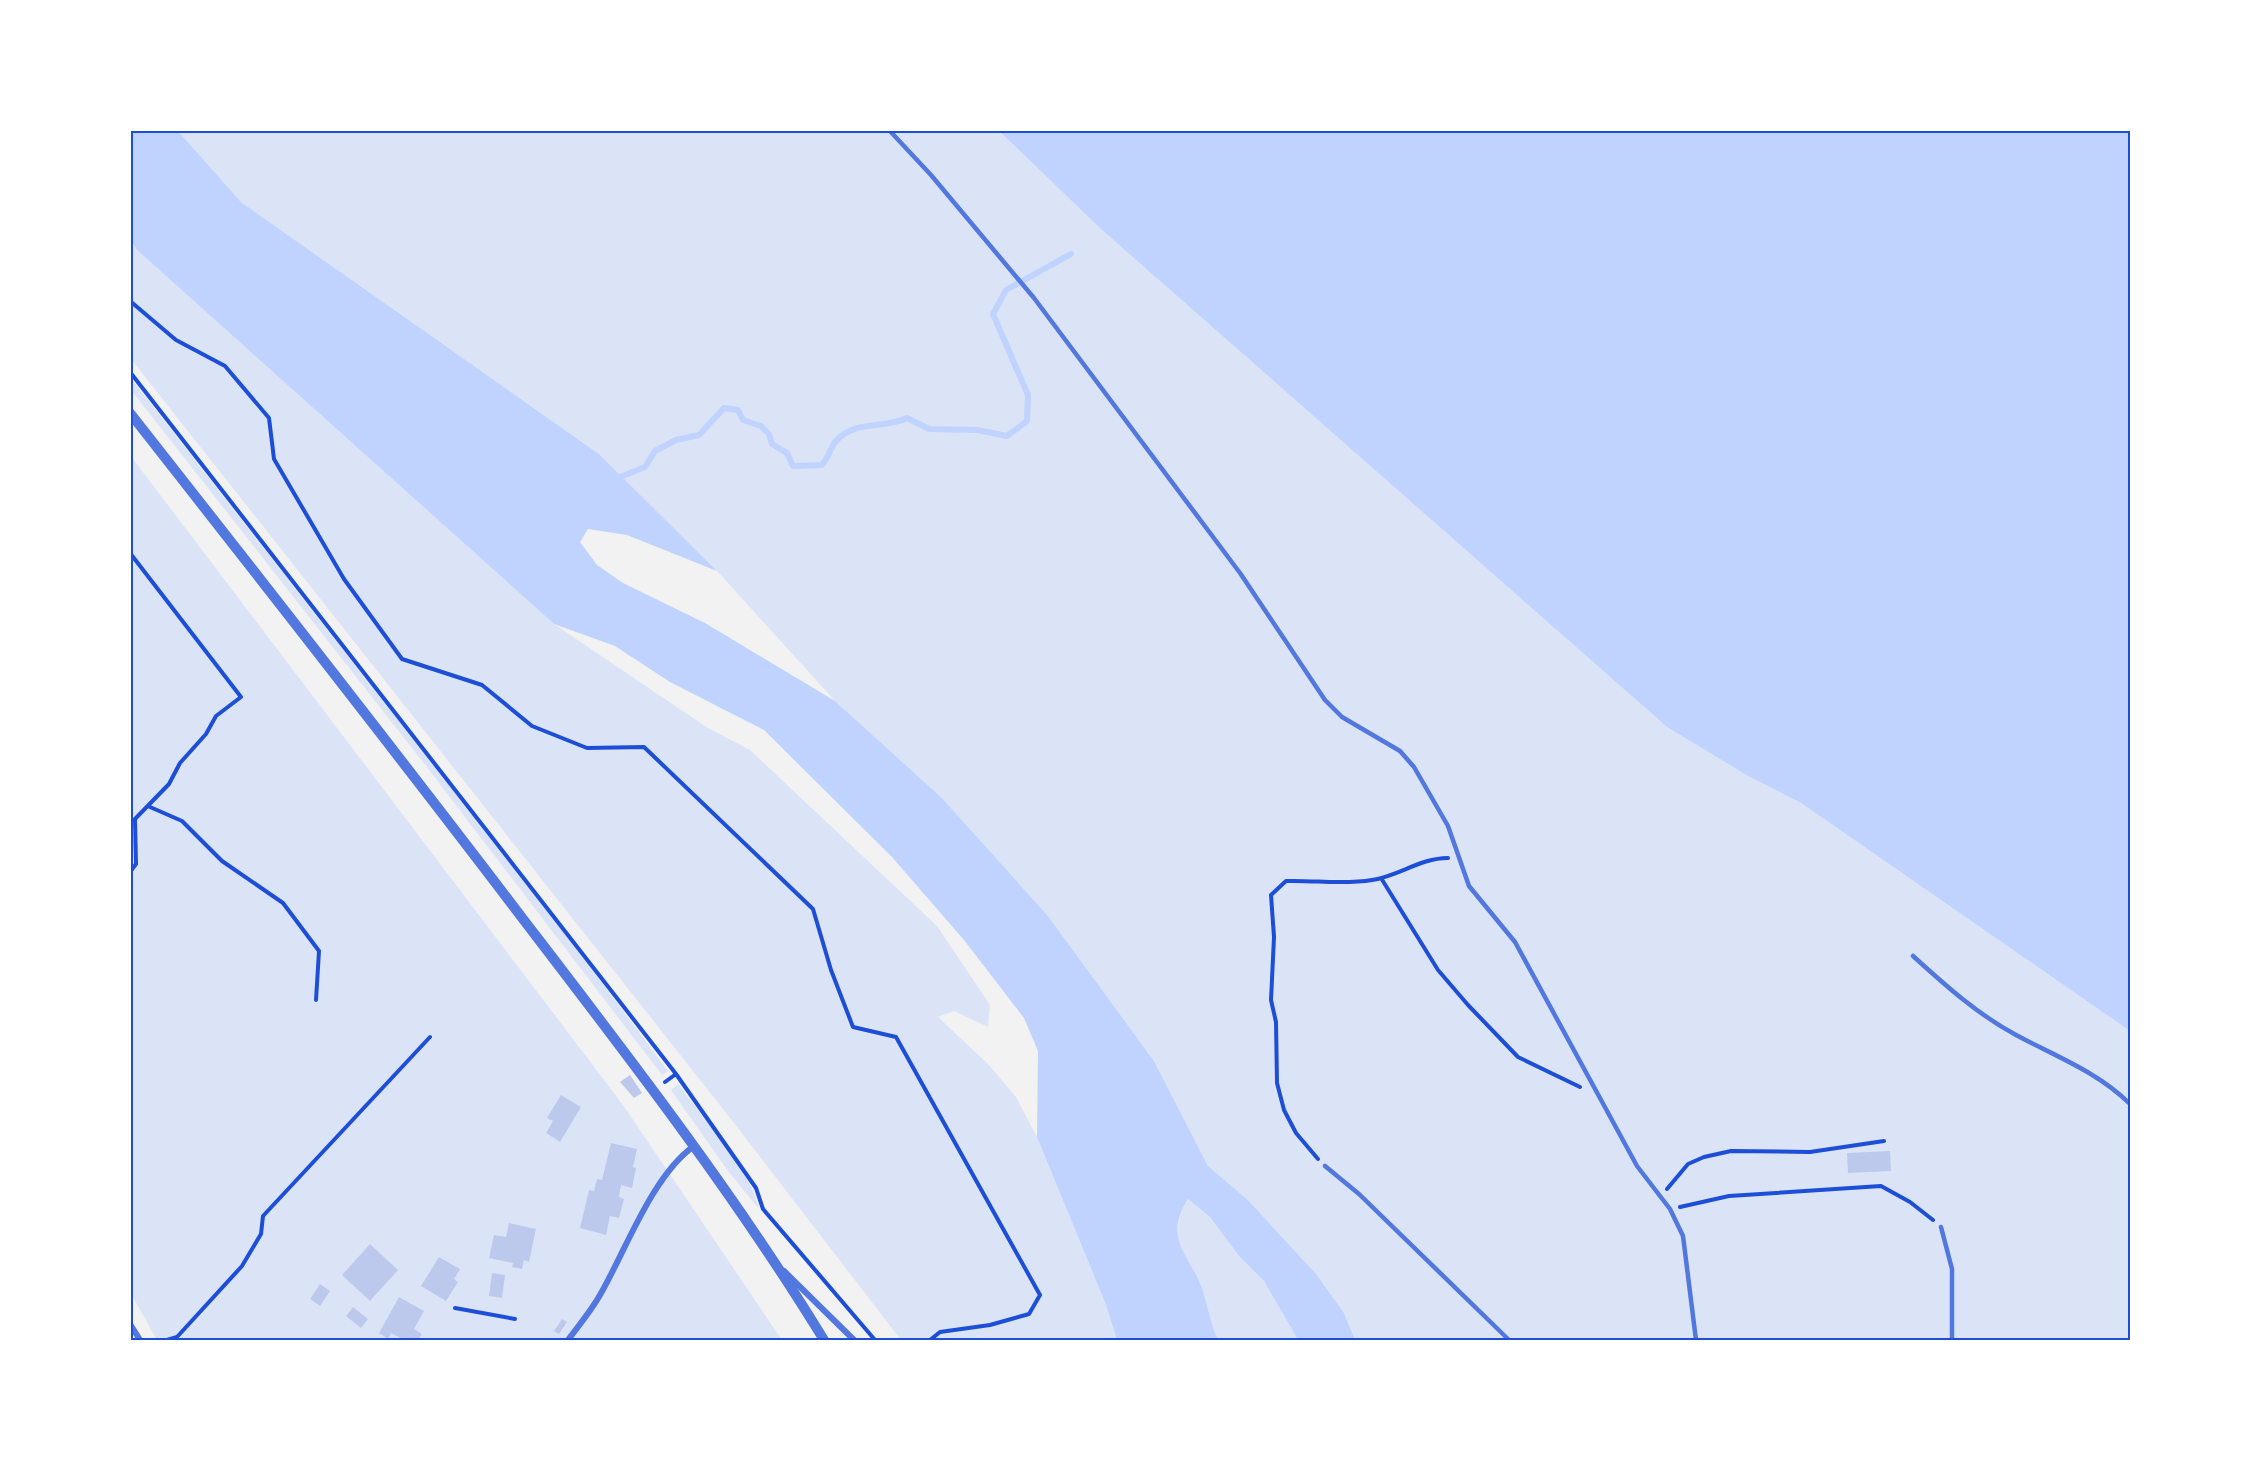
<svg xmlns="http://www.w3.org/2000/svg" width="2261" height="1471" font-family="Rubik,sans-serif">
<rect width="100%" height="100%" fill="#f2f2f2"/>
<!-- green -->
<path fill="#dbe4f7" d="M178,131H999L1102,230L1667,727L1748,776L1801,803L2130,1031V1340H1355L1344,1313L1317,1275L1248,1200L1208,1166L1154,1061L1048,916L942,798L835,701L717,571L599,454L241,202Z
M130,241L137,250L554,624L708,728L750,750L937,926L990,1005L988,1027L954,1011L938,1017L988,1064L1016,1097L1037,1137L1106,1305L1117,1340H901L734,1123L131,359Z
M130,377L576,948L668,1071L662,1075L426,766L131,390Z
M130,455L623,1105L782,1340H157L130,1292Z
M678,1084C699,1113 755,1177 759,1209L728,1171L671,1090Z
M1188,1199L1210,1217L1239,1256L1264,1281L1298,1340H1218C1211,1325 1208,1307 1203,1291C1190,1252 1163,1245 1188,1199Z"/>
<!-- water -->
<path fill="#bfd3fe" d="M130,131H178L241,202L599,454L717,571L627,535L588,529L580,542L597,565L623,583L705,623L835,701L942,798L1048,916L1154,1061L1208,1166L1248,1200L1317,1275L1344,1313L1355,1340H1298L1264,1281L1239,1256L1210,1217L1188,1199C1162,1242 1191,1254 1203,1291C1208,1307 1211,1325 1218,1340H1117L1106,1305L1037,1137L1038,1051L1024,1018L964,940L892,857L764,730L670,682L615,646L554,624L137,250L131,241Z
M999,131H2130V1031L1801,803L1748,776L1667,727L1102,230Z"/>
<g fill="none" stroke-linecap="round" stroke-linejoin="round">
<!-- stream -->
<path stroke="#bfd3fe" stroke-width="6" d="M615,479L645,467L655,451L676,440L699,435L724,408L738,410L743,420L761,426L769,434L772,444L787,453L793,466L822,465C829,457 830,448 836,441C854,420 884,429 907,418L929,429L977,430L1007,436L1027,421L1028,395L993,314L1006,290L1071,254"/>
</g>
<!-- building -->
<path fill="#bdc9ec" d="M630,1075L642,1093L634,1098L620,1082Z
M561,1095L581,1107L560,1142L546,1133L553,1121L547,1118Z
M611,1143L637,1149L633,1167L636,1168L632,1188L621,1185L619,1197L624,1199L619,1218L610,1216L606,1235L580,1228L589,1190L594,1191L597,1179L602,1180Z
M1890,1151L1891,1171L1848,1173L1847,1153Z
M509,1223L536,1229L529,1262L524,1260L522,1269L512,1267L513,1263L489,1258L494,1235L506,1237Z
M370,1244L398,1270L370,1301L342,1275Z
M439,1257L460,1269L454,1279L458,1282L446,1301L421,1286Z
M492,1273L505,1275L502,1298L489,1296Z
M320,1284L330,1291L320,1306L310,1299Z
M399,1297L424,1311L414,1329L422,1334L418,1340H404L391,1333L388,1339L379,1333Z
M353,1307L368,1319L361,1328L346,1316Z
M562,1319L567,1322L559,1334L554,1331Z"/>
<g fill="none" stroke-linecap="round" stroke-linejoin="round">
<!-- path -->
<path stroke="#1d4ed8" stroke-width="4" d="M130,301L176,340L225,366L269,418L274,459L344,579L402,659L482,685L532,726L587,748L644,747L813,909L831,970L853,1027L896,1037L1040,1295L1029,1314L990,1325L940,1332L930,1340
M130,372L676,1074L756,1188L763,1209L875,1340
M130,553L241,697L216,716L206,734L180,763L169,784L135,819L136,864L130,872
M150,807L182,821L222,861L283,903L319,951L316,1000
M1381,878L1438,970L1468,1005L1518,1057L1580,1087
M665,1082L676,1074
M1318,1159L1296,1133L1284,1110L1277,1083L1276,1022L1271,1000L1274,937L1271,895L1286,881C1315,880 1343,885 1372,880C1399,876 1420,858 1448,858
M1667,1189L1688,1164L1704,1157L1731,1151L1810,1152L1884,1141
M1680,1207L1729,1196L1881,1186L1910,1202L1933,1220
M455,1308L515,1319
M167,1340L177,1337L242,1266L261,1234L263,1216L430,1037"/>
<!-- service -->
<path stroke="#5277de" stroke-width="4.5" d="M889,130L931,175L1034,298L1240,573L1325,700L1342,717L1400,751L1414,767L1448,826L1469,886L1515,942L1637,1166L1670,1209L1683,1236L1696,1340
M1913,956C1945,985 1977,1014 2016,1035C2055,1056 2098,1072 2130,1104
M1325,1166L1359,1194L1509,1340
M1941,1227L1952,1269V1340"/>
<!-- minor -->
<path stroke="#5277de" stroke-width="6" d="M784,1271L854,1340
M130,1324L140,1340
M568,1340C579,1325 591,1311 600,1295C626,1250 652,1176 694,1146"/>
<!-- tertiary -->
<path stroke="#5277de" stroke-width="10" d="M130,413C262,581 394,749 523,919C628,1056 734,1193 824,1340"/>
</g>
<!-- border -->
<rect width="2261" height="1471" fill="none" stroke="#ffffff" stroke-width="264"/>
<rect x="132" y="132" width="1997" height="1207" fill="none" stroke="#1d4ed8" stroke-width="2"/>
</svg>
